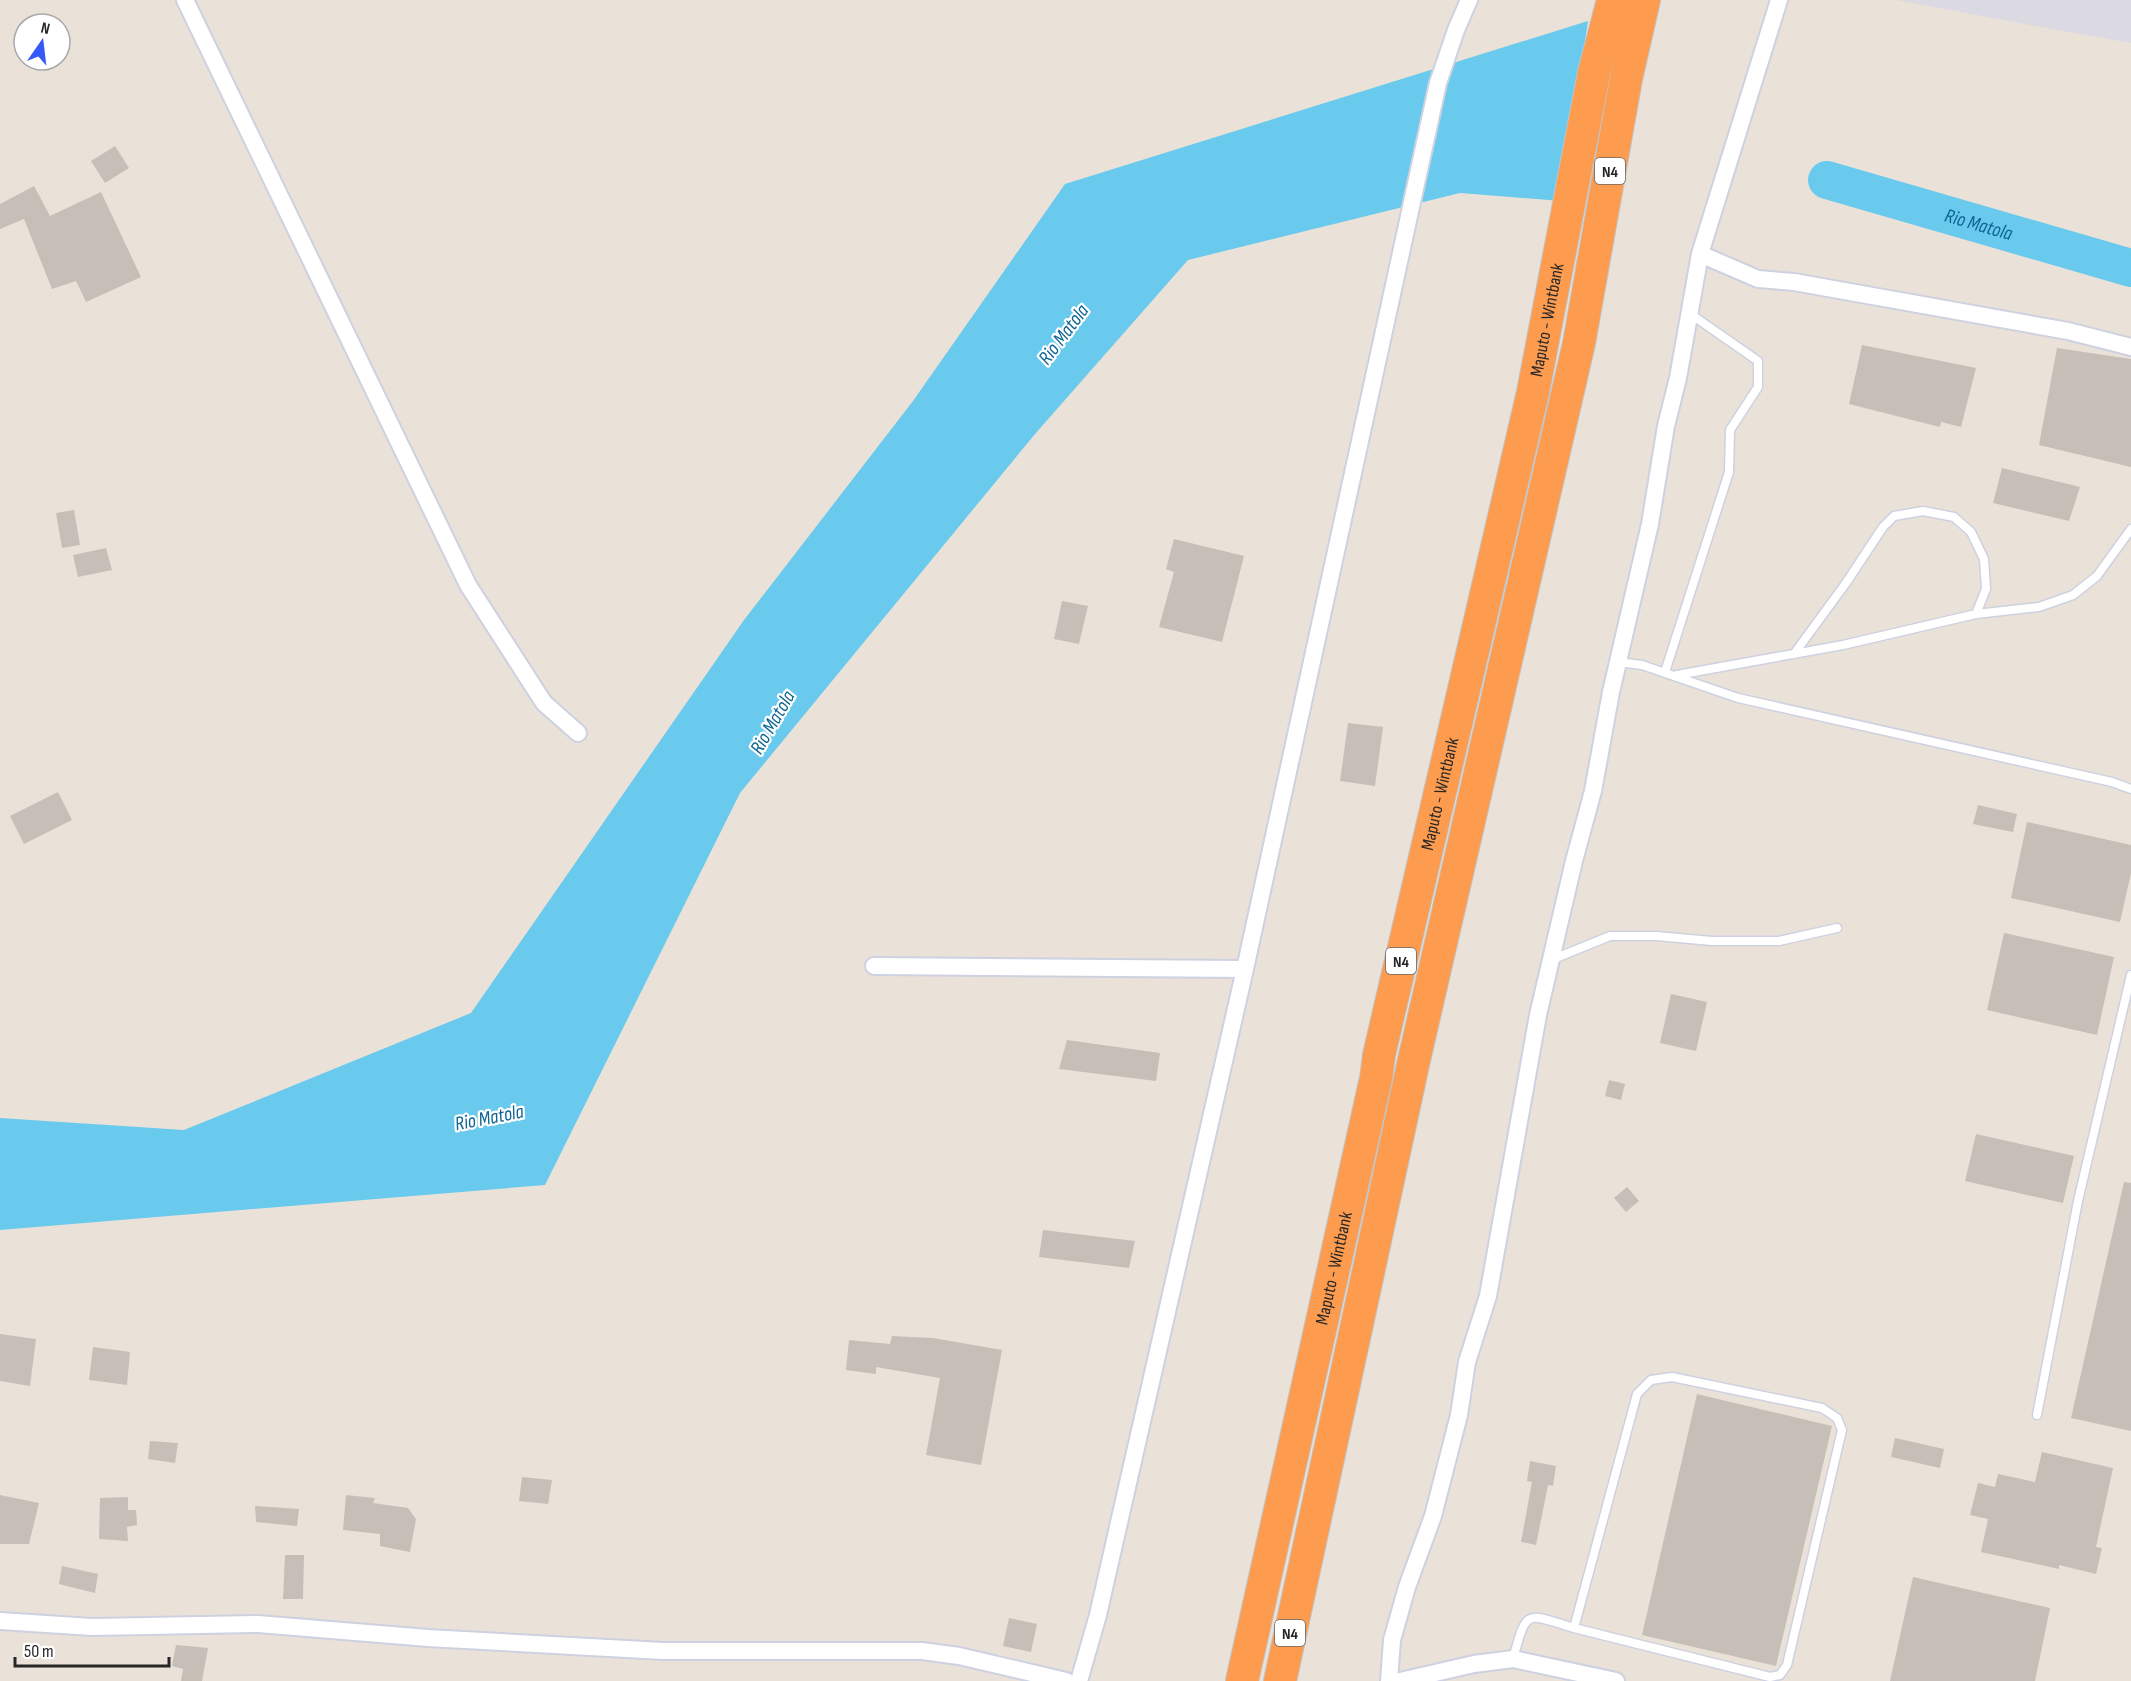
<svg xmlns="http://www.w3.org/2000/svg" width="2131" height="1681" font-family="'Sofia Sans Condensed',sans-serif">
<rect width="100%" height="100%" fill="#eae2d8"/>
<!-- industrial -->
<path fill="#dbd9e2" d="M1897,0H2131V43L2030,25Z"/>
<!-- water -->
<path fill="#69caed" d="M1588,21L1561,201L1460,193L1188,260L1035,434L740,793L545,1185L0,1230V1118L184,1130L471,1013L744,620L913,401L1065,184Z"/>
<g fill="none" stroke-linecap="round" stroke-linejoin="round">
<!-- river -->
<path stroke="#69caed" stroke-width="38" id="s1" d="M1827,180L2131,268"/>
</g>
<!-- building -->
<path fill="#c5bfb8" d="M115,146L129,168L105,183L91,161Z
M34,186L50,216L101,192L141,277L86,302L76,281L52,289L24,219L0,229V204Z
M1862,345L1976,368L1961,427L1941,422L1940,427L1849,404Z
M2057,348L2131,359V467L2039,445Z
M2002,468L2080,487L2069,521L1993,503Z
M74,510L80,545L62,548L56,513Z
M1174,539L1244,556L1222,642L1159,627L1174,572L1166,569Z
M106,548L112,570L78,577L73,555Z
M1062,601L1088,606L1079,644L1054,639Z
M1348,723L1383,727L1375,786L1340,781Z
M58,792L72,820L24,844L10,816Z
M1978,805L2017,814L2013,832L1973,824Z
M2027,822L2131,845V873L2120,922L2011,898Z
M2004,933L2114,957L2097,1035L1987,1010Z
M1671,994L1707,1002L1696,1051L1660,1043Z
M1067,1040L1160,1053L1156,1081L1059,1069Z
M1609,1080L1625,1084L1621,1100L1605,1096Z
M1976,1134L2074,1156L2063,1203L1965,1181Z
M2124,1182L2131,1183V1431L2071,1418Z
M1627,1187L1639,1201L1626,1212L1614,1198Z
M1043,1230L1135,1241L1129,1268L1039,1257Z
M0,1334L36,1339L30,1386L0,1381Z
M892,1336L933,1338L1002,1350L981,1465L926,1455L940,1378L876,1367V1374L846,1370L849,1340L890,1344Z
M93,1347L130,1352L127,1385L89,1380Z
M1697,1394L1832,1426L1776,1666L1642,1635Z
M1895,1438L1944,1449L1940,1468L1891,1457Z
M150,1441L178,1443L175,1463L148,1459Z
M2042,1452L2113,1468L2096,1547L2102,1548L2096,1574L2059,1565V1569L1981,1552L1988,1519L1970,1515L1978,1483L1995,1487L1998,1474L2035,1482Z
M1530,1461L1556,1466L1553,1486L1548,1485L1536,1545L1521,1542L1532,1482L1527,1481Z
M522,1477L552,1480L548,1504L519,1501Z
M0,1495L39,1503L29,1544H0Z
M346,1495L375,1498L373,1503L408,1508L416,1519L410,1552L380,1546V1534L343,1530Z
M128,1497V1510H136L137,1525L127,1527L128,1541L99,1539L100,1498Z
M255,1506L299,1509L297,1526L256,1522Z
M285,1555H304L303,1599H283Z
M62,1566L98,1574L95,1593L59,1584Z
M1913,1577L2050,1608L2035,1681H1890Z
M1009,1618L1037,1624L1031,1652L1003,1646Z
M176,1645L208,1648L202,1681H181L183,1669L172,1666Z"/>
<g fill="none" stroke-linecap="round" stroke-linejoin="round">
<defs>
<path id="lane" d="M1794,654L1846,583L1883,527L1894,516L1923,511L1954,517L1971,532L1984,559L1986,589L1976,614
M1618,662L1642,665L1738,698L2112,782L2131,789
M1665,672L1729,472L1730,430L1758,387V361L1689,313
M1677,675L1843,645L1976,614L2039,607L2073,595L2097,576L2131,529
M1551,960L1610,936H1656L1712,941H1779L1837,928
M2037,1415L2078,1201L2131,975
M1513,1659C1527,1608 1525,1613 1574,1628L1637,1394L1651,1380L1672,1377L1822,1408L1837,1418L1842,1430L1787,1665L1780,1675L1770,1677L1574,1628"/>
<path id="street" d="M185,0L468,585L544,703L578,733
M1700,254L1779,0
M874,966L1245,969
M0,1621L92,1627L258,1624L428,1638L663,1651H922L959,1656L1066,1681
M1079,1681L1098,1615L1245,969L1438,83L1456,30L1469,0
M1389,1681L1392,1640L1407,1587L1433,1516L1459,1415L1467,1362L1488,1296L1538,1015L1574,861L1593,791L1611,692L1650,524L1666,426L1678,378L1700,254L1758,279L1794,282L2068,331L2131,347
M1400,1681L1474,1664L1513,1659L1616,1681"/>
<g id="highway">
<path id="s2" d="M1242,1681L1376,1078L1379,1055L1533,392L1594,73L1613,0"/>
<path d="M1280,1681L1414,1060L1579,343L1626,79L1644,0"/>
</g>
</defs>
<!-- lane casing -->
<use href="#lane" stroke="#cdd1e0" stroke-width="11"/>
<!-- street casing -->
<use href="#street" stroke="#cdd1e0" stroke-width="20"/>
<!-- highway casing -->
<use href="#highway" stroke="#c3c3c3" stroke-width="34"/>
<!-- lane -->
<use href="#lane" stroke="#fff" stroke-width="8"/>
<!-- street -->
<use href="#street" stroke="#fff" stroke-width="16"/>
<!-- highway -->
<use href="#highway" stroke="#fd9b4f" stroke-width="32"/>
</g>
<g text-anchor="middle" stroke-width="4.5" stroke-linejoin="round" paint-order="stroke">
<!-- shield labels -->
<g fill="#fff" stroke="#686868" stroke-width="1.5">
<rect x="1595" y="158" width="30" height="26" rx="4.5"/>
<rect x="1386" y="948" width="30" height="26" rx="4.5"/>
<rect x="1275" y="1620" width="30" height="26" rx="4.5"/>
</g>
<g font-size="16" font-weight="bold" fill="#272727">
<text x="1610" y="177">N4</text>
<text x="1401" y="967">N4</text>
<text x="1290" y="1639">N4</text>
</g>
<!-- street labels -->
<g font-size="18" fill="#272727" stroke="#fff">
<text dy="6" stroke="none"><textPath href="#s2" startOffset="1395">Maputo - Wintbank</textPath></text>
<text dy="6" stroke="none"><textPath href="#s2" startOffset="909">Maputo - Wintbank</textPath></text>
<text dy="6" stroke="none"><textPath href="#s2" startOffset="423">Maputo - Wintbank</textPath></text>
</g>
<!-- water labels -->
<g font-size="20" font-style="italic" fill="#0d6594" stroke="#fff">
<text dy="7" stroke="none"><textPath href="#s1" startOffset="158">Rio Matola</textPath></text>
<text transform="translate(1063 334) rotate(-53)" y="7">Rio Matola</text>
<text transform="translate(772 722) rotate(-60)" y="7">Rio Matola</text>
<text transform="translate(489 1117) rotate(-11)" y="7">Rio Matola</text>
</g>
</g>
<!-- north arrow -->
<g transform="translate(42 42) rotate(14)"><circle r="28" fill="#ffffff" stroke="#a9a9a9" stroke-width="1.5"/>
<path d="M0-4.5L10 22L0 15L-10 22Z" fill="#3559f9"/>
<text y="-9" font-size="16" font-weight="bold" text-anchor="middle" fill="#272727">N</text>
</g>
<!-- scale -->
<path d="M15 1657v9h154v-9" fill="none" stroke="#272727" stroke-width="3"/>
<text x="24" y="1657" font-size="18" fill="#272727" stroke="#ffffff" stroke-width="4.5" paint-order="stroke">50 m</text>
</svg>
